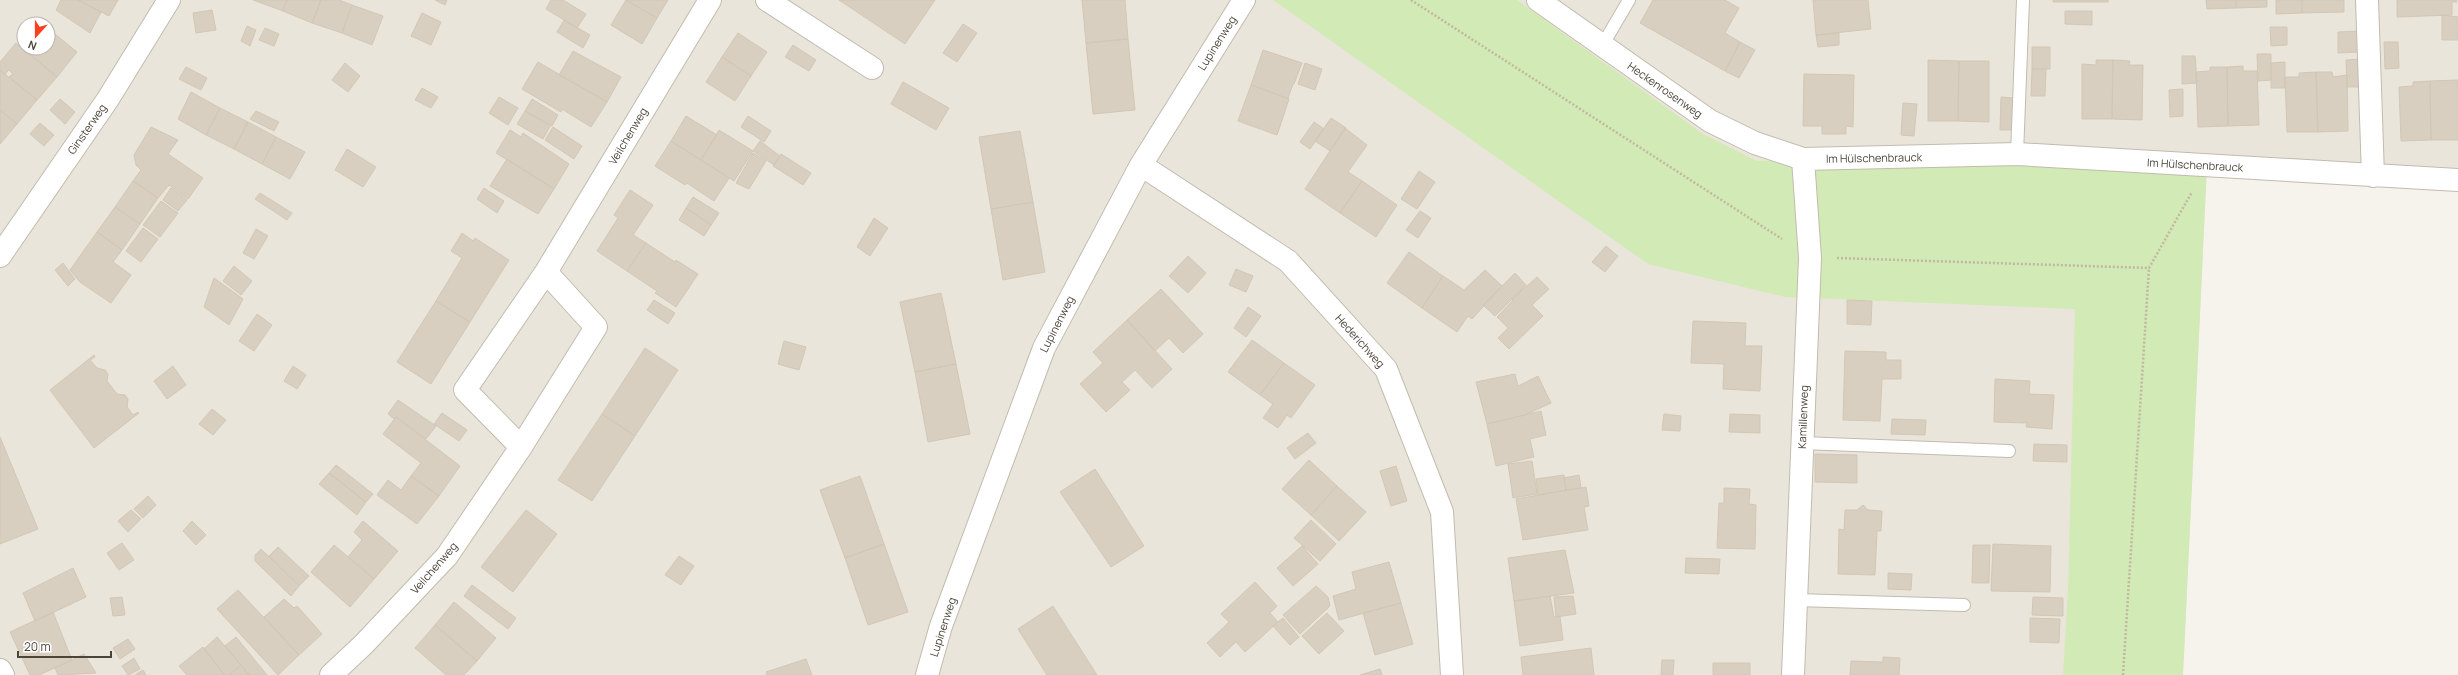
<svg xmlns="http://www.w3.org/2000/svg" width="2458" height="675" font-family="Manrope,sans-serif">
<rect width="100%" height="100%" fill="#f6f3ec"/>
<!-- residential -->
<path fill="#eae5da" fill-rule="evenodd" d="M0,0H2458V180L2207,165L2183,675H0ZM24,24H48V48H24Z"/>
<!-- green -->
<path fill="#d2eab5" d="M1273,0H1517L1703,134L1757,161L1803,159L2207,165L2183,675H2063L2068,590L2075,309L1785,297L1648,264Z"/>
<!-- building -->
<path fill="#d8cfc1" stroke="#d3c7b4" d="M61,0H78L101,12L90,33L56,10Z
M78,0H118L109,16Z
M253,0H287L283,11Z
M287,0H321L312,23L283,11Z
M321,0H339L352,5L342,33L312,23Z
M435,0H447L445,5Z
M551,0H563L586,14L577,28L546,9Z
M626,0H668L657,18Z
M626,0L657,18L642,44L611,25Z
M839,0H935L905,44Z
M1082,0H1125L1128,39L1086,43Z
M1653,0H1725L1739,8L1725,33L1740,42L1725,71L1640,23Z
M1813,0H1868L1871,29L1816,35Z
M2053,0H2108V2H2053Z
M2206,0H2236V8L2207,9Z
M2236,0H2267V7L2236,8Z
M2276,0H2302V13L2276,14Z
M2302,0H2344V12L2302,13Z
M2397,0H2456L2457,2H2452V15L2397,17Z
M352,5L383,16L372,45L342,33Z
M212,10L216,30L196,33L193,13Z
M2065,11H2092V25L2065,24Z
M422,13L441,22L431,45L411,36Z
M2442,15L2458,17V40H2442Z
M564,20L590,35L583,48L557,32Z
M963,24L977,33L957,62L943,53Z
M247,26L256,30L250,46L241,41Z
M2270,27H2287V45L2271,46Z
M265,28L279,34L274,46L259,40Z
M50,30L77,52L57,77L30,54L35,48H48V32Z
M2360,31V52L2338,53V32Z
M738,33L767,52L751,76L722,57Z
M1839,33V45L1818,47L1816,35Z
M1128,39L1135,110L1093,114L1086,43Z
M1740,42L1755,50L1739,78L1725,71Z
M2384,42H2398L2399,68L2385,69Z
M16,43L57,77L37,100L9,77L13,74L9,70L5,74L0,70V62Z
M793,45L816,60L809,71L785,57Z
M2032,47H2050V69H2032Z
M1263,50L1302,63L1294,84H1293L1288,98L1289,99L1251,85Z
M573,51L621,77L607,102L559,75Z
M2257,54H2271V80L2258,81Z
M2182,56H2195L2197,83L2182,84Z
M722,57L751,76L735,101L706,82Z
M2360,59L2361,87H2347L2346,60Z
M1928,60L1959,61L1958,121H1928Z
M2096,60H2113L2112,119H2082V64L2096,65Z
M2113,60L2130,61L2129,65H2143L2142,120L2112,119Z
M1959,61H1989V122L1958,121Z
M538,62L607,102L591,127L562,109L561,112L522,89Z
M2285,62V88H2271V63Z
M345,63L360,76L348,92L332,80Z
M1305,63L1322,69L1315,90L1298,84Z
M2243,66V71H2257L2259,125L2228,126L2227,67Z
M186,67L207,78L201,90L179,79Z
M2210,67H2227L2228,126L2198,127L2196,72L2210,71Z
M2032,69H2046L2045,96H2031Z
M0,70L37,100L17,124L0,110Z
M2316,72L2318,132H2287L2285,77H2299V73Z
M2316,72H2332L2333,77L2347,75L2348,131L2318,132Z
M1804,74L1854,75L1853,127L1846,126V134H1822V126H1803Z
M2458,80V140H2431L2430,81Z
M2430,81L2431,140L2401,141L2399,87L2413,86V82Z
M903,82L949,108L936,130L891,104Z
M1251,85L1289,99L1277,135L1238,121Z
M422,88L438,97L431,108L415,100Z
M2183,89V116L2170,117L2169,90Z
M191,92L220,108L206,135L178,119Z
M499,97L518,108L508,125L489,113Z
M2001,97L2014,98L2013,130H2000Z
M60,99L75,112L65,124L50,110Z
M532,99L558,115L552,126L525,111Z
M1903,103L1917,104L1914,136L1901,135Z
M220,108L248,122L234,149L206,135Z
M0,110L17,124L0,144Z
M256,111L279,122L274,131L250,119Z
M525,111L550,126L543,139L517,124Z
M686,116L717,135L701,160L671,141Z
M748,116L771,131L764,142L741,127Z
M1331,118L1346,128L1330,151L1315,141Z
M248,122L276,137L262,164L234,149Z
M1314,122L1324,129L1310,149L1300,142Z
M40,123L54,135L44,146L30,134Z
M151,127L178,140L168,154L203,178L188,199L169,185L158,198L133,181L141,170L136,165L134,155Z
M553,127L582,146L574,159L545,140Z
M1345,128L1367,145L1348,172L1362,181L1340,213L1305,189Z
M510,130L521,137L523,133L569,164L554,189L496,153Z
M719,130L753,151L734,181L701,160Z
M1020,131L1033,202L991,209L979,137Z
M276,137L305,152L290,179L262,164Z
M671,141L729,178L714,201L687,183L685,185L655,166Z
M760,141L780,156L774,165L753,151Z
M347,149L376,167L363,187L335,170Z
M753,153L766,161L749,189L736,183Z
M781,154L811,173L803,185L773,166Z
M507,159L554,189L538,214L490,186Z
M1419,171L1435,182L1417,209L1401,199Z
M133,181L158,198L140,224L115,207Z
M1362,181L1397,205L1376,237L1340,213Z
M171,188L187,200L178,211L163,200Z
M484,188L504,201L497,213L477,199Z
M630,190L653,205L633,235L646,243L627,271L597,251L618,218L614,215Z
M260,193L292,213L287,220L255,199Z
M693,197L719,213L711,225L686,208Z
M161,201L178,213L160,237L143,225Z
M1033,202L1045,272L1003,280L991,209Z
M115,207L140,224L122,250L97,232Z
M686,208L711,225L704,236L679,220Z
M1420,211L1431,218L1418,238L1406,230Z
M874,218L888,228L870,256L857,247Z
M143,228L158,239L141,262L126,251Z
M256,229L268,236L254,259L243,253Z
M97,232L122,250L113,262L131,275L111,303L80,282L70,270Z
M462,233L473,241L475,238L509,260L470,322L436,301L462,258L451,251Z
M646,243L675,262L676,260L698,274L676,307L655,293L657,291L627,271Z
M1606,246L1618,256L1605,272L1592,262Z
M1409,252L1443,276L1422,308L1387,283Z
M1188,256L1206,273L1188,293L1169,276Z
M63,263L75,279L68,286L55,270Z
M234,266L252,281L241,295L223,281Z
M1236,269L1253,276L1246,292L1229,285Z
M1485,270L1502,286L1472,319L1468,316L1457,332L1422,308L1443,276L1464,290Z
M1515,273L1526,285L1495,316L1483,305Z
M1537,277L1549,289L1532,305L1543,316L1509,349L1498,338L1508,328L1497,317L1513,300L1512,299Z
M214,278L243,299L229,325L204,307Z
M1161,289L1203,334L1183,353L1169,338L1155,351L1127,320Z
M941,293L956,364L915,372L900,302Z
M654,300L675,313L668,324L647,310Z
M1847,300L1872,301L1871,325L1847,324Z
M436,301L470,322L431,384L397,362Z
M1248,307L1261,316L1246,337L1234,328Z
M257,314L272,325L254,351L239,341Z
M1127,320L1172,369L1152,388L1135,370L1122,382L1130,390L1106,412L1080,384L1103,363L1093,352Z
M1693,321L1746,323L1745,346H1762L1760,391L1723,389L1724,364L1691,363Z
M1252,340L1284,363L1260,395L1228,372Z
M784,341L806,347L799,370L778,364Z
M645,348L678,370L635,436L602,414Z
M1845,351L1886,352V360H1901V379H1882L1880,421L1843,420Z
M94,355L95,357L90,360L97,368L105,370L108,374L107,381L117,394L125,395L128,399L127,407L133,415L138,412L139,413L94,448L50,390Z
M1284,363L1315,385L1291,418L1287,415L1278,428L1263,418L1273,404L1260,395Z
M956,364L970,434L928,442L915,372Z
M173,366L186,385L167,399L154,381Z
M293,366L306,375L297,389L284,381Z
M1515,374L1518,386L1538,376L1551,403L1525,415L1487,424L1476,382Z
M1995,379L2030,381L2029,394L2054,395L2052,429L2026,427L2027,423L1994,422Z
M398,400L436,426L426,439L396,417L394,419L388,414Z
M212,409L226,420L213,435L199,424Z
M1541,411L1546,435L1530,439L1534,457L1496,466L1487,424Z
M442,413L467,430L459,441L434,424Z
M602,414L635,436L592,501L558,480Z
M1664,414L1681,416L1680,431L1662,430Z
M1730,414L1760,415V433L1729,432Z
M396,417L460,466L439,496L411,476L421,463L383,434Z
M1892,419L1926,420L1925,435L1891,434Z
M1308,433L1316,443L1295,459L1287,448Z
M0,437L38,529L0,544Z
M2034,444L2067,445V462L2033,461Z
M1815,454L1857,455V483L1815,482Z
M1309,460L1337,486L1311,515L1282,489Z
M1532,461L1537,494L1513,498L1508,464Z
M336,465L373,494L366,502L329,473Z
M1396,466L1407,501L1391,506L1380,471Z
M1095,469L1144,546L1111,567L1060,492Z
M329,473L366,502L357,515L319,484Z
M1564,475L1566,490L1538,495L1536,479Z
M1579,475L1581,488L1566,490L1564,478Z
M411,476L439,496L417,524L377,495L388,480L401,490Z
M860,476L884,544L845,558L820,490Z
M1337,486L1366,512L1339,541L1311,515Z
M1586,487L1589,506L1584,507L1588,530L1523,540L1516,499Z
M1724,488L1750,489L1749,504L1756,505L1755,549L1717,548L1719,503H1724Z
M148,496L156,505L143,518L134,509Z
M1863,505L1868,510L1882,511L1881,531H1877L1875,575L1838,574L1839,529L1844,530L1845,510H1857Z
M131,510L141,519L128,532L118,521Z
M526,510L557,534L513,592L481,567Z
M1311,520L1336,544L1320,561L1294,538Z
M192,521L206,535L196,545L183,531Z
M363,521L398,551L374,579L348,557L362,540L354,532Z
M122,543L134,560L119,570L107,553Z
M884,544L908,612L868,625L845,558Z
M1993,544L2051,546L2050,592L1991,591Z
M334,545L374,579L350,607L311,572Z
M1973,545H1990L1989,583H1972Z
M1302,546L1318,564L1293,586L1277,568Z
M278,547L309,576L299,586L269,556Z
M261,549L299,586L291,596L255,561V555Z
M1565,550L1574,593L1514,601L1508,558Z
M679,556L694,566L681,585L665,575Z
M1686,558L1720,559L1719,574L1685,573Z
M1389,562L1401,603L1339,620L1333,596L1356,589L1352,572Z
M73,568L86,597L35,621L23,593Z
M1888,573L1912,574L1911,590L1888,589Z
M1255,582L1277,606L1270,613L1278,622L1245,652L1236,642L1220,657L1207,643L1229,622L1221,614Z
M472,585L516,618L508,629L464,596Z
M1316,586L1328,597L1330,606L1300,634L1283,615Z
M238,590L299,655L278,675L217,609Z
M1550,596L1554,617L1560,616L1563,640L1520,646L1514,601Z
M1573,596L1576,614L1556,617L1554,597Z
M122,597L125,615L113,616L110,598Z
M2033,597L2063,598V616L2032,615Z
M284,599L294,608L297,606L322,634L299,655L264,617Z
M454,602L496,638L477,661L435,625Z
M1401,603L1413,644L1375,655L1363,613Z
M1053,606L1097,675H1047L1018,629Z
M53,612L72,660L39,675H30L10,632Z
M1327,613L1344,631L1319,654L1302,636Z
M1283,618L1299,637L1290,645L1273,626Z
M2030,618L2060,619L2059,643L2030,642Z
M435,625L477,661L464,675H446L415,648Z
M217,637L241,665L229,675H225L204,649Z
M236,637L267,675H249L241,665L225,646Z
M128,639L135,649L120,659L113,648Z
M203,647L221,671L225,675H187L179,666Z
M1591,648L1594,675H1523L1521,657Z
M84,654L96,673L58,675L55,668Z
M1883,657L1900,658L1899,675H1850L1851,661L1883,662Z
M134,658L140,669L128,675L122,666Z
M806,659L812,675H767L766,672Z
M1662,660H1674L1673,675H1661Z
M1713,663H1750V675H1713Z
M241,665L249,675H229Z
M1380,669L1382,675H1360Z
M143,670L146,675H135Z"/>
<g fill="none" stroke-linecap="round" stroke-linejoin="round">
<defs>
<path id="service" d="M1602,46L1629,0
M2017,154L2023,0
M1802,443L2009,451
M1796,600L1964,605"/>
<path id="minor" d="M767,0L872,68
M1538,0L1710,121L1755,143L1803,159L2017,154L2458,180
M2367,0L2373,176
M1141,165L1288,261L1386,369L1442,512L1452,675
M0,256L108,99L169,0
M521,447L465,390L546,272
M0,670L3,675
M331,675L364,644L447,556L521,447L596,327L546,272L710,0
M927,675L941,626L1044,348L1141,165L1244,0
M1793,675L1810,258L1803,159"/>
</defs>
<!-- service casing -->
<use href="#service" stroke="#c2bbae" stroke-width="14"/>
<!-- minor casing -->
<use href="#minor" stroke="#c2bbae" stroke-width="24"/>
<!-- path -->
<path stroke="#c4b79f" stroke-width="2.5" stroke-dasharray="2 2" stroke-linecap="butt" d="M1411,0L1782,239
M1837,258L2149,268L2192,192
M2123,675L2149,268"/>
<!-- service -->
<use href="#service" stroke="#fff" stroke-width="12"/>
<!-- minor -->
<use href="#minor" stroke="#fff" stroke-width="22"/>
</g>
<g text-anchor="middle" stroke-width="4" stroke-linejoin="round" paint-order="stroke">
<!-- street labels -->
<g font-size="11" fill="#4b4439" stroke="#fff">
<text transform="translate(1217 43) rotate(-58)" y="4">Lupinenweg</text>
<text transform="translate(1665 90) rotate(35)" y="4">Heckenrosenweg</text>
<text transform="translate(87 129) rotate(-55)" y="4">Ginsterweg</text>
<text transform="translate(628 136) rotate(-59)" y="4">Veilchenweg</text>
<text transform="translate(1874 158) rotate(-1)" y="4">Im Hülschenbrauck</text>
<text transform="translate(2195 165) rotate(3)" y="4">Im Hülschenbrauck</text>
<text transform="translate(1057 324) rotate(-63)" y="4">Lupinenweg</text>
<text transform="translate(1360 341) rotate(48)" y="4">Hederichweg</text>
<text transform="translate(1803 417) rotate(-88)" y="4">Kamillenweg</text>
<text transform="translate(434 568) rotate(-49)" y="4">Veilchenweg</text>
<text transform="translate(943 627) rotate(-72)" y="4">Lupinenweg</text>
</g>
</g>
<!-- north arrow -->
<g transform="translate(36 36) rotate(201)"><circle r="19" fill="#ffffff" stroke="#b7b4b0"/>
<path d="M0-3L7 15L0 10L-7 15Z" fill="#fc3f1d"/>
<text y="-6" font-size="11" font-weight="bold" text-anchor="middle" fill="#4b4439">N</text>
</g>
<!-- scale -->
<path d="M18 651v6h93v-6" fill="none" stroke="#4b4439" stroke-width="2"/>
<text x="24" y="651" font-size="12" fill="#4b4439" stroke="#ffffff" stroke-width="3" paint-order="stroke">20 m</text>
</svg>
